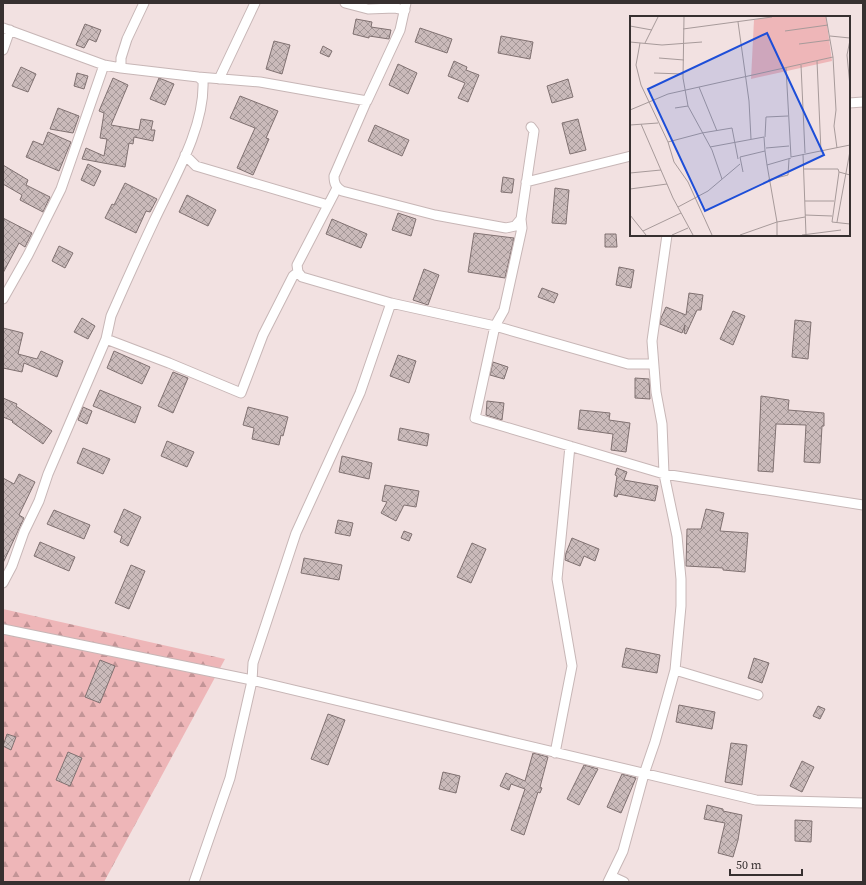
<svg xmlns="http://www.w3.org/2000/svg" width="866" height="885" font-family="'Source Serif 4',serif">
<defs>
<pattern id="forest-firs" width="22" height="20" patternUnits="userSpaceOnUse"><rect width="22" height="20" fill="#eeb6b8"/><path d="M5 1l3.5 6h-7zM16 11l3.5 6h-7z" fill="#c29496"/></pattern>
<pattern id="building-cross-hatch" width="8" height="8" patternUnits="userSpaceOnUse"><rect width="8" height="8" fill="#cababa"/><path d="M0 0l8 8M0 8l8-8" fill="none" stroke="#a59898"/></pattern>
</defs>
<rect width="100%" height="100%" fill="#f2e1e1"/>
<!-- forest -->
<path fill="url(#forest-firs)" d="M3,609L225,659L104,882H3Z"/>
<!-- building -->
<path fill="url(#building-cross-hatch)" stroke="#807171" d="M356,19L372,22L371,27L391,30L389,39L369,36V38L353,34Z
M85,24L101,30L96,42L89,39L84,48L76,45Z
M420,28L452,39L447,53L415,42Z
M501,36L533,42L530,59L498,53Z
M274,41L290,45L282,74L266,69Z
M323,46L332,51L329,57L320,53Z
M454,61L467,67L466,70L479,75L468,102L458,98L465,83L448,76Z
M398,64L417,73L408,94L389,85Z
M21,67L36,74L28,92L12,86Z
M77,73L88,76L84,89L74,86Z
M113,78L128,85L111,125L139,130L141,119L153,121L151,130H155L153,141L134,137L133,144L129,143L125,167L82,159L86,148L104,156L107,139L100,138L104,113L99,111Z
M159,78L174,84L165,105L150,99Z
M568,79L573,97L552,103L547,86Z
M240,96L278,111L266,138L269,139L253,175L237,168L255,128L230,118Z
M58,108L79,116L73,133L50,129Z
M578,119L586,150L570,154L562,123Z
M375,125L409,140L402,156L368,141Z
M48,132L71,142L59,171L26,157L33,141L43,145Z
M88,164L101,171L94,186L81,180Z
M3,165L28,180L26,185L50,197L43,212L20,200L22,195L3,184Z
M503,177L514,179L512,193L501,192Z
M125,183L157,199L150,212L146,211L136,233L105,218L112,204L114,205Z
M555,188L569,190L566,224L552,223Z
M187,195L216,210L208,226L179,212Z
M398,213L416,219L411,236L392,230Z
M3,218L32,233L25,247L19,243L3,273Z
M332,219L367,234L361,248L326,234Z
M474,233L514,238L505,278L468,272Z
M605,234H616L617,247H605Z
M59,246L73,253L65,268L52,261Z
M619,267L634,270L631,288L616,285Z
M424,269L439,275L428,305L413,300Z
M542,288L558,294L554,303L538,297Z
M689,293L703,295L701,310H697L686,334L684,333L685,325L682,333L660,324L661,318L666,307L686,315Z
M733,311L745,316L733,345L720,339Z
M82,318L95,326L88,339L74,332Z
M795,320L811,322L808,359L792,357Z
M3,328L23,333L18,354L37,359L41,351L63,361L57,377L24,363L22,372L3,368Z
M114,351L150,367L142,384L107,368Z
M398,355L416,361L409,383L390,376Z
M493,362L508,367L504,379L490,375Z
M173,372L188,378L173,413L158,406Z
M635,378L649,379L650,399L635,398Z
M100,390L141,407L135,423L93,406Z
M761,396L789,400L788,410L824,413V426H822L820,463L804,462L806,425L776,424L773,472L758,471Z
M3,398L17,404L16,406L52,431L43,444L12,422L13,421L3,417Z
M487,401L504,403L502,420L486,415Z
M83,407L92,411L87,424L78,420Z
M248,407L288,417L283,436L281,435L279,445L252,439L254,428L243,425Z
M580,410L610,413L609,420L630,423L626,452L611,450L613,434L578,429Z
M400,428L429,434L427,446L398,440Z
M167,441L194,452L187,467L161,456Z
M83,448L110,459L103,474L77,463Z
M342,456L372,463L369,479L339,472Z
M617,468L627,472L624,480L658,486L655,501L618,494L617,497L614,496L617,476L615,475Z
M19,474L35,482L19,515L24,518L3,563V478L14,484Z
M385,485L419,491L416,507L404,505L396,521L381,513L387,502L382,501Z
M124,509L141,517L128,546L120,542L122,536L114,532Z
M706,509L724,513L720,531L748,533L745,572L723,570V568L686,566L687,529H701Z
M54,510L90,525L84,539L47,524Z
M338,520L353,523L350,536L335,533Z
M404,531L412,534L409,541L401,538Z
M572,538L599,549L595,561L584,556L580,566L565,560L566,553Z
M40,542L75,557L69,571L34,556Z
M472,543L486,549L471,583L457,577Z
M304,558L342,565L339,580L301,573Z
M131,565L145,571L129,609L115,603Z
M626,648L660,655L657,673L622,667Z
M754,658L769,663L762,683L748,678Z
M100,660L115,666L100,703L85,697Z
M679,705L715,712L712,729L676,722Z
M818,706L825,709L820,719L813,716Z
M328,714L345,720L328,765L311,759Z
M7,734L16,737L11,750L3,746Z
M731,743L747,745L742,785L725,782Z
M68,752L82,758L70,786L56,780Z
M533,753L548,757L540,787L542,788L540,793L538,792L524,835L511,830L525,789L511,784L509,790L500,786L506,773L525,781Z
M802,761L814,767L802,792L790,786Z
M584,765L598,769L579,805L567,799Z
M443,772L460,776L456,793L439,789Z
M622,774L636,778L621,813L607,807Z
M707,805L723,809V811L742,815L738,840L733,857L718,853L725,823L704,819Z
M795,820L812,821L811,842L795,841Z"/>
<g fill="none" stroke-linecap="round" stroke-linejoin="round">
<defs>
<path id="street" d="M345,3L368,9L395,8L405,10
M3,28L104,65L121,68L198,77L203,81C205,128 173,180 154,221C139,253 125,284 111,316L106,339L48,474L39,501L24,532L12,566L3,583
M3,50L10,30
M121,68V58L127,39L144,3
M198,77L260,82L367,101L400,30L406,3
M219,79L255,3
M367,100L334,176C334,184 336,187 342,191L435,215L506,228L515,226L521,219L534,131L531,127
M849,103L863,102
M185,155L196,166L328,205
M526,182L631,156
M337,188L297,265L298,272L302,277L391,303L495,326L628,364H653
M521,219L522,228L504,310L495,326L475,418L664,474L863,505
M3,299L28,255L61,189L104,65
M106,339L169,363L241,393L263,335L293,276L298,272
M3,629L247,679L756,800L863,803
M675,670L758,695
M555,753L572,666L557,579L570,446
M611,876L624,882
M194,882L230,778L252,681L253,663L296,533L360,393L391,303
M608,882L623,851L644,774L655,742L675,670L681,606V579L677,536L664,474L662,424L656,392L652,341L667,235"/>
</defs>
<!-- street casing -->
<use href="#street" stroke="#c7b6b6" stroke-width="11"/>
<!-- street -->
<use href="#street" stroke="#fff" stroke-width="9"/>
</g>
<!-- overview -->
<g transform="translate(630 16)">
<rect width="220" height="220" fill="#f2e1e1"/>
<path d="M138,1H196L202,45L121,63L124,4Z" fill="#eeb6b8"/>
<path fill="none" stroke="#a79a9a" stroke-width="1" d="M54,1L53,62L58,90L82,134L92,163M108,6L119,85L121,123M0,10L22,14M53,13L142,1M155,15L198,9M200,20L220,22M220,24L217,39L220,70M0,26L32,29L72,26M10,27L6,49L11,69L38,126L44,146L58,166L82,219M15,27L28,1M169,28L200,24M203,41L206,94L204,110L207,132M29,42L54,44M187,45L191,136M171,49L175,137M156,52L161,141L220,129M24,57L53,58M69,71L87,115M45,92L58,90M0,94L38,78L203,41L196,1M11,108L43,182L63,219M0,109L28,107M135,121L136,101L158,100M38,126L72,117L102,112L108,143M80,131L134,121L135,135M136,132L159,130M173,138L176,219M174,153H208L209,156L220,159M113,156L110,141L135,135L137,149M209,156L202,206L220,208M0,157L31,154M138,164L158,159L159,143M0,173L37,168M175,185H204M48,191L78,175L110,148M0,199L16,219M175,199L202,200M207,206L220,135M13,215L51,197M42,219L58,212M110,219L147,206L137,149L161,142M147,219V206L175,201M172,219L211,214"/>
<path fill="#1d4ed8" fill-opacity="0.15" stroke="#1d4ed8" stroke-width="2" d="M137,17L194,139L75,195L18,73Z"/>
<rect width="220" height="220" fill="none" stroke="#373030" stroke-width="2"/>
</g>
<!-- border -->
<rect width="866" height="885" fill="none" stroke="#373030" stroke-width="8"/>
<!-- scale -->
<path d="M730 869v6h72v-6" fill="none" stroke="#373030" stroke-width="2"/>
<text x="736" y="869" font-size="12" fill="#373030" stroke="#f2e1e1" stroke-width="3" paint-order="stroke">50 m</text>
</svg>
